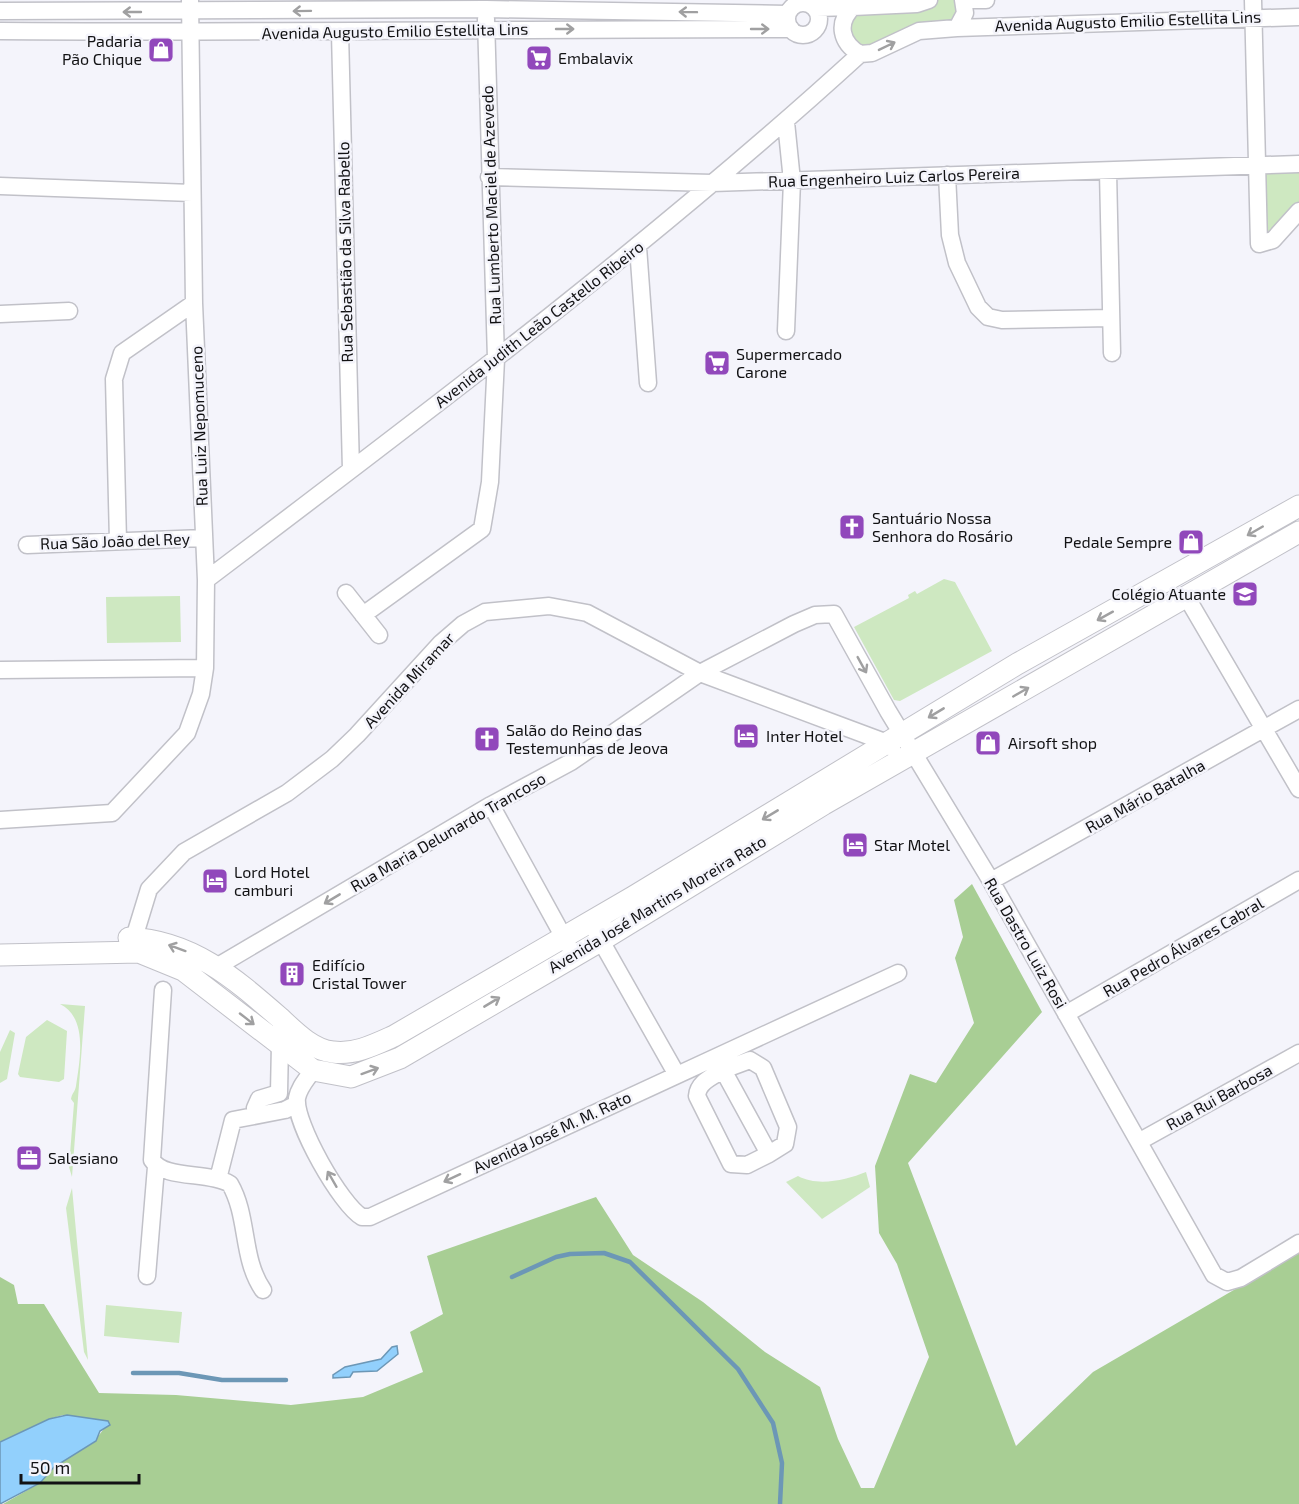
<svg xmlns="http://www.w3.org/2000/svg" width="1299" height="1504" font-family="'Exo 2',sans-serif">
<rect width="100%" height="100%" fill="#f4f4fb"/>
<!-- green -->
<path fill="#cee8c1" d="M936,0H959L961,18L863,47L852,45L847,25L862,9Z
M1262,170L1299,172V206L1265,237Z
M944,579L955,582L992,651L900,701L894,700L854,627L909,598L908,595L915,591L917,594Z
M180,596L181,642L107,643L106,597Z
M60,1004L85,1006L72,1177L69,1167L74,1103L71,1099C72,1093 75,1092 76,1086C80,1059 88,1018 60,1004Z
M47,1020L67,1031L64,1079L59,1082L20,1077L18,1074L26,1037Z
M10,1030L15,1033L7,1079L0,1083V1052Z
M866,1172L870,1187L822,1219L786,1182L798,1176C818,1187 846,1180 866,1172Z
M72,1188L88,1360L84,1352L66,1208Z
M106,1305L182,1312L179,1343L104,1336Z"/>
<!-- forest -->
<path fill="#a8ce94" d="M972,884L1042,1012L908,1163L1016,1446L1093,1372L1299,1252V1504H3L40,1483L54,1467L93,1443L109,1422L63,1415L49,1419L0,1442V1277L14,1285L18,1304H44L99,1393L176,1395L291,1405L363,1397L423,1372L410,1332L443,1314L427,1256L596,1197L633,1255L703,1302L765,1352L820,1387L838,1439L861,1488H874L929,1357L897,1264L879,1233L875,1166L910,1074L936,1083L974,1023L955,958L963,937L954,900Z"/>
<!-- water -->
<path fill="#92d0fc" stroke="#6c97b6" stroke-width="1.5" d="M397,1346L398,1354L377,1371L353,1372L350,1377L333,1378V1375L345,1367L381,1359L392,1347Z
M67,1415L108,1421L110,1425L100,1431L96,1441L54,1467L40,1483L0,1504V1442L49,1419Z"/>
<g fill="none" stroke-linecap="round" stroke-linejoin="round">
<!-- stream -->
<path stroke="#6c97b6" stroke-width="4.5" d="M512,1277L556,1257L570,1254L604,1253L630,1262L738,1369L773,1423L782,1463L780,1504
M133,1373H179L222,1380H286"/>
<defs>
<path id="minor" d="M929,0L917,4L853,7C836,23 841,43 860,54L872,53L919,31L957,28L965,13L963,0
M964,0H986
M1253,0L1259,244L1273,240L1299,211
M787 19a16 16 0 1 1 32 0a16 16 0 1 1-32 0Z
M816,8L853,7
M0,11L486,9L787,14
M957,28L1299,17
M0,31C264,33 527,29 791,29
M340,33L351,470
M786,122L792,181L786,331
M1108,171L1112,353
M947,175L950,235L957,263L978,307L988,317L1002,320L1111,318
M489,177L712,183L1299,164
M0,186L192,193
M638,247L648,383
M0,314L69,311
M118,541L114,379L122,353L194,303
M27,545L203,538
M206,580C429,411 653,243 860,54
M346,593L379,635
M1186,596L1299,789
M363,615L482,529L490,482L496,359L486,19
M0,670L205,668
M491,805L568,945
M0,820L112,813L187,733L201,694L205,668L206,580L194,303L190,0
M991,881L1299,709
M608,911L596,932L677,1075
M134,938L149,889L184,852L287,793L332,759L357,735L441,643L463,624L485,612L549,606L587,613L700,673L890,744L892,748
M218,966L491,805L571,762L700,673L794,624L815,615L834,614L888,711L991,881L1214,1275L1227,1282L1241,1278L1299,1243
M163,990L152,1160C164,1180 209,1171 230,1184C249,1217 241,1258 263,1290
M1066,1014L1299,880
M717,1060L723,1070L750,1060L763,1068L788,1127L785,1144L769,1154
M313,1070C307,1079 299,1087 297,1098C294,1123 341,1205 362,1217H370L898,973
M723,1070L769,1154L747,1165L731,1164L697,1096C698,1082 712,1077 723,1070Z
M258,1115L255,1108L259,1099L279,1093L280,1044
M1140,1141L1299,1053
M218,1179L233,1120L285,1110L297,1104
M147,1276L156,1167"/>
<path id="tertiary" d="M129,938C192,941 234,978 280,1018C294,1031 312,1050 333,1052C354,1055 374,1045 394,1036L633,897L1017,664L1299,506
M0,955L139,952L183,970L313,1070L351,1077L400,1058L602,940L824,804L1299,532"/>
</defs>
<!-- minor casing -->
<use href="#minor" stroke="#c1c1c8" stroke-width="19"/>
<!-- tertiary casing -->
<use href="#tertiary" stroke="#c1c1c8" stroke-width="23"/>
<!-- minor -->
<use href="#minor" stroke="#fff" stroke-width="16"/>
<!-- tertiary -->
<use href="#tertiary" stroke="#fff" stroke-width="21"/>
</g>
<!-- one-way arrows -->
<defs><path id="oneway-shaft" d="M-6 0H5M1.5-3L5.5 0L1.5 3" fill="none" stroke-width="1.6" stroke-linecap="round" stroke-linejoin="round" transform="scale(1.5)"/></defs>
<g stroke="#a0a0a1">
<use href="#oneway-shaft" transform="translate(302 11) rotate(179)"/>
<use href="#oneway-shaft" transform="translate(132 12) rotate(-180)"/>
<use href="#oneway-shaft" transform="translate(688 12) rotate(-179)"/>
<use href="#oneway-shaft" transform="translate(565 29)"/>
<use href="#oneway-shaft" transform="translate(760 29)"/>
<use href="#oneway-shaft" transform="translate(887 46) rotate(-26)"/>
<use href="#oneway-shaft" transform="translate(1255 531) rotate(150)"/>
<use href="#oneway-shaft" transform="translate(1105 616) rotate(151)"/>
<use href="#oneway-shaft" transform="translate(862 665) rotate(61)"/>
<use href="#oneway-shaft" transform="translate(1021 692) rotate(-30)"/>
<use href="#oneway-shaft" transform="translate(936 713) rotate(149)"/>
<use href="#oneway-shaft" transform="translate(770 815) rotate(149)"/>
<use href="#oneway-shaft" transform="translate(332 899) rotate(149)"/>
<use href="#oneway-shaft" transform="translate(177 948) rotate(-160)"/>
<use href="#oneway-shaft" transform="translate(492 1002) rotate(-31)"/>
<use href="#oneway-shaft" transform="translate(247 1019) rotate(38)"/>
<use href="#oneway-shaft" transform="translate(370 1071) rotate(-20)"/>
<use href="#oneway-shaft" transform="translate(452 1178) rotate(155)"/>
<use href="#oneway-shaft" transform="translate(332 1179) rotate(-120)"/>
</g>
<!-- icons -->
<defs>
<symbol id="shop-square" viewBox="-11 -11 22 22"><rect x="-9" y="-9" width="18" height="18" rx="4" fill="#9148bb" stroke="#f4f4fb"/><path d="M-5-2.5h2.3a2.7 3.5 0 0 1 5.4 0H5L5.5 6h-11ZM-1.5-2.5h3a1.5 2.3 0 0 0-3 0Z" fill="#fff"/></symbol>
<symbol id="supermarket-square" viewBox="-11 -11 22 22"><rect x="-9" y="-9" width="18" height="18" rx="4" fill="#9148bb" stroke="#f4f4fb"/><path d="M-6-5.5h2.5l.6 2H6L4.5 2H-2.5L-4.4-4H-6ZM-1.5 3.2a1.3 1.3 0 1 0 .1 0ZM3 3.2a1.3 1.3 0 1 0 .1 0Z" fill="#fff"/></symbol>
<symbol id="church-square" viewBox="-11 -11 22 22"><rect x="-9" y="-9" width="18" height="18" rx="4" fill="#9148bb" stroke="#f4f4fb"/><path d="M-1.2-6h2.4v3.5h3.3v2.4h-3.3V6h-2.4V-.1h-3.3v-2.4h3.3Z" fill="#fff"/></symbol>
<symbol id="school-square" viewBox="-11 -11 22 22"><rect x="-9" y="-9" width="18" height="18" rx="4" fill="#9148bb" stroke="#f4f4fb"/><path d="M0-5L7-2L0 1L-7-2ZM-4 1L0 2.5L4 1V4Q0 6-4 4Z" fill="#fff"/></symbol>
<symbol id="hotel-square" viewBox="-11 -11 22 22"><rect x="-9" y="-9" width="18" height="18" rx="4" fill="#9148bb" stroke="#f4f4fb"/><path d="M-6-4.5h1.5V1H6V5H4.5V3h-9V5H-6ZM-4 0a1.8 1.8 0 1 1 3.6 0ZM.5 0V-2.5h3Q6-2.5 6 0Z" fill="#fff"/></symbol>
<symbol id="building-square" viewBox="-11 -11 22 22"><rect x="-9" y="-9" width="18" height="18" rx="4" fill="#9148bb" stroke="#f4f4fb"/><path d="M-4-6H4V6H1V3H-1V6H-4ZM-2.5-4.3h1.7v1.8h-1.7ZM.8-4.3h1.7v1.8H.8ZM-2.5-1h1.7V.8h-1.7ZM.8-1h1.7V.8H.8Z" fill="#fff"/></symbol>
<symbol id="office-square" viewBox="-11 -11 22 22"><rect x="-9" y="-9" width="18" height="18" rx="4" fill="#9148bb" stroke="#f4f4fb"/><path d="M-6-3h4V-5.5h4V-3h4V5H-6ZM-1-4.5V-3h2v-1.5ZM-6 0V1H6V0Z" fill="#fff"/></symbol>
</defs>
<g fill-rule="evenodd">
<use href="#shop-square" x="146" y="35" width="30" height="30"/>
<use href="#supermarket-square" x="524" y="43" width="30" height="30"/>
<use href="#supermarket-square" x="702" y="348" width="30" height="30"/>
<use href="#church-square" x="837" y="512" width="30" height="30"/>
<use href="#shop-square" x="1176" y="527" width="30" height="30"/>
<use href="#school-square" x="1230" y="579" width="30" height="30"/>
<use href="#hotel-square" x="731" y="721" width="30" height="30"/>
<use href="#church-square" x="472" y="724" width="30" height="30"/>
<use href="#shop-square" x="973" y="728" width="30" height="30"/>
<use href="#hotel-square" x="840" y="830" width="30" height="30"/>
<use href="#hotel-square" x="200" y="866" width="30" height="30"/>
<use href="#building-square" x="277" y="959" width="30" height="30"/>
<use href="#office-square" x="14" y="1143" width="30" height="30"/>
</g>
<g text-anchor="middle" stroke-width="5" stroke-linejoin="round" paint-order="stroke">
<!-- street labels -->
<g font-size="16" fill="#121214" stroke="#f4f4fb">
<text transform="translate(1128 21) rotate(-2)" y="6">Avenida Augusto Emilio Estellita Lins</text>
<text transform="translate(395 31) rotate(-1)" y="6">Avenida Augusto Emilio Estellita Lins</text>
<text transform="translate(894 177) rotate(-2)" y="6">Rua Engenheiro Luiz Carlos Pereira</text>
<text transform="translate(491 205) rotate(-92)" y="6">Rua Lumberto Maciel de Azevedo</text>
<text transform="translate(345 252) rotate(-91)" y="6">Rua Sebastião da Silva Rabello</text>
<text transform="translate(539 324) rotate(-38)" y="6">Avenida Judith Leão Castello Ribeiro</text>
<text transform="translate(199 426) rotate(-92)" y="6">Rua Luiz Nepomuceno</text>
<text transform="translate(115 541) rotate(-2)" y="6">Rua São João del Rey</text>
<text transform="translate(409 680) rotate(-47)" y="6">Avenida Miramar</text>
<text transform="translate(1145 796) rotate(-29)" y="6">Rua Mário Batalha</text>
<text transform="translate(448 832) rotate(-30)" y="6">Rua Maria Delunardo Trancoso</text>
<text transform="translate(657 904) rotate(-31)" y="6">Avenida José Martins Moreira Rato</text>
<text transform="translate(1026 943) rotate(60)" y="6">Rua Dastro Luiz Rosi</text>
<text transform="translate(1183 947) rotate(-30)" y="6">Rua Pedro Álvares Cabral</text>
<text transform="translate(1219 1097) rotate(-29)" y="6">Rua Rui Barbosa</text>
<text transform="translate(552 1132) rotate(-25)" y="6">Avenida José M. M. Rato</text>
</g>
<!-- poi labels -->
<g font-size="16" fill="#121214" stroke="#f4f4fb" text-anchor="start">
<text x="142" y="47" text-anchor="end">Padaria<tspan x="142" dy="18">Pão Chique</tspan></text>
<text x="558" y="64">Embalavix</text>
<text x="736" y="360">Supermercado<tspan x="736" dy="18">Carone</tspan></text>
<text x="872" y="524">Santuário Nossa<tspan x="872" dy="18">Senhora do Rosário</tspan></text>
<text x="1172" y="548" text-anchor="end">Pedale Sempre</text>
<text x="1226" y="600" text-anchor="end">Colégio Atuante</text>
<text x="506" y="736">Salão do Reino das<tspan x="506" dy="18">Testemunhas de Jeova</tspan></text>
<text x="766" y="742">Inter Hotel</text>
<text x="1008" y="749">Airsoft shop</text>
<text x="874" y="851">Star Motel</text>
<text x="234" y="878">Lord Hotel<tspan x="234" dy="18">camburi</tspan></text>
<text x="312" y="971">Edifício<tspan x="312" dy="18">Cristal Tower</tspan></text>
<text x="48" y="1164">Salesiano</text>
</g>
</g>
<!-- scale -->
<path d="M21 1474v9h118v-9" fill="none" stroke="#121214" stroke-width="3"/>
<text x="30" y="1474" font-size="18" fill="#121214" stroke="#f4f4fb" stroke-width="4.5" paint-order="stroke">50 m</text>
</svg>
